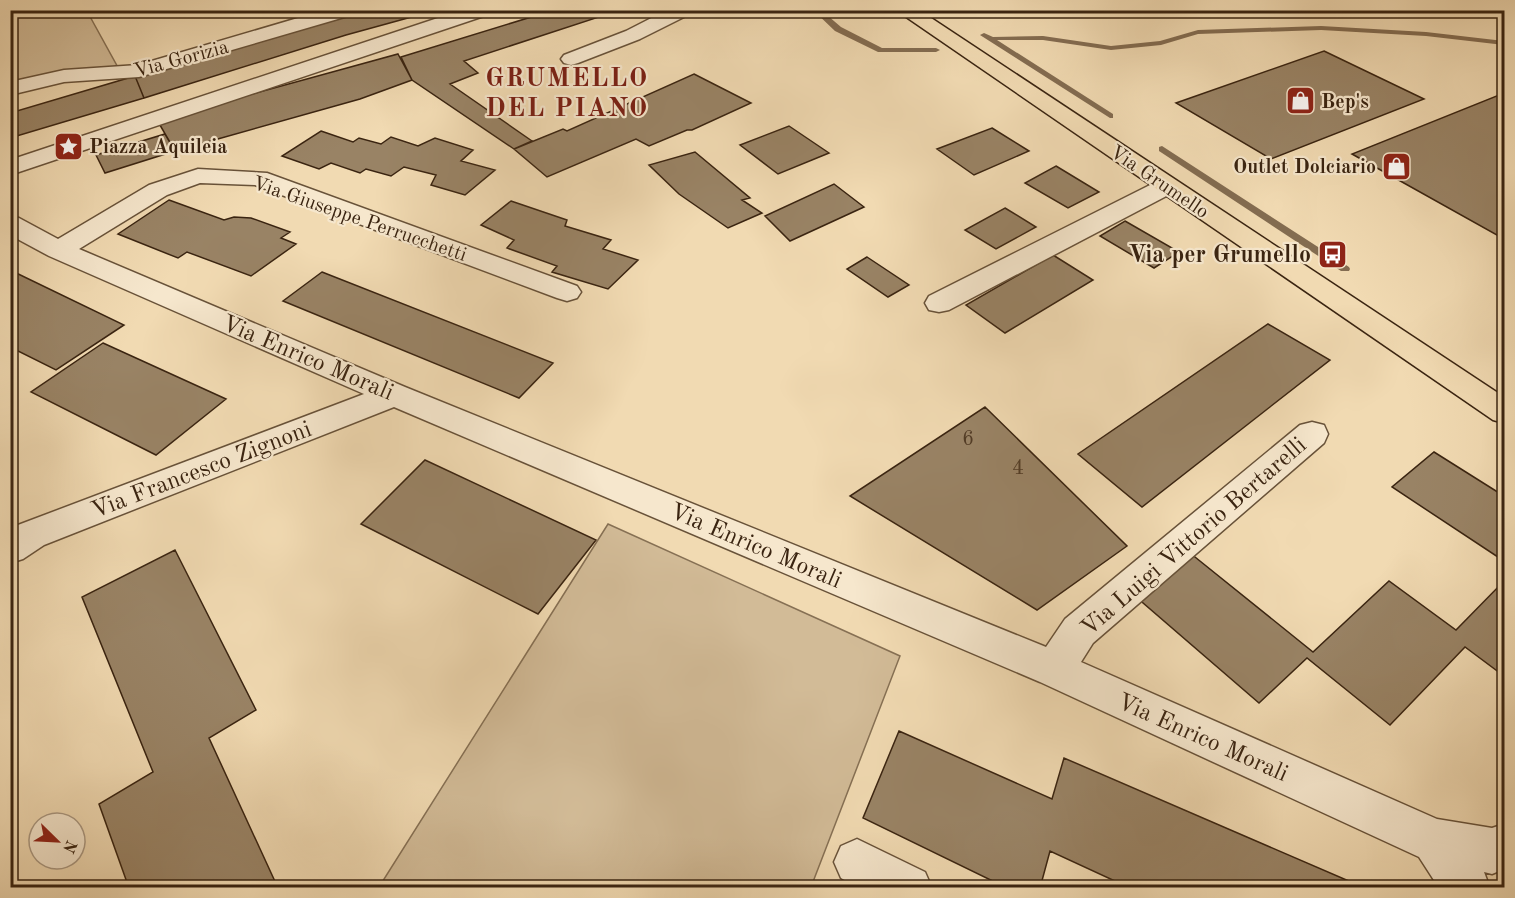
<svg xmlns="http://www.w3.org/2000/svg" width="1515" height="898" font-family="'Old Standard TT',serif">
<rect width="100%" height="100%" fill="#f1dab2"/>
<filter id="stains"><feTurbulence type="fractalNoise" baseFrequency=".00333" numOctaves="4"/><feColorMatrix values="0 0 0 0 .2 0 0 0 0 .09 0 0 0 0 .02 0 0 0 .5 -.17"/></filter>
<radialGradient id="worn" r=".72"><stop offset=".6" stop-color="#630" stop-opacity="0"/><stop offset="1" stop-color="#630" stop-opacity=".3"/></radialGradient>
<!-- green -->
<path fill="#d2bb97" stroke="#867054" stroke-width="1.5" d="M11,11H84L88,13L121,73L11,89Z
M608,524L900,656L811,887H379Z"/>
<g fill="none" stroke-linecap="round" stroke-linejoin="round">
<!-- stream -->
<path fill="#836c51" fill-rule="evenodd" d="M813,10H821L841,27L882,48H936L940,50L936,52H878L835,31Z
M1321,26L1426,32L1504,41V45L1426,36L1321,30L1198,34L1161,45L1111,50L1043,40H997L1113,114V118H1110L980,35L984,33L993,37L1043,36L1111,46L1160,41L1198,30Z
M1162,146L1349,267L1350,269L1349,271H1341L1159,151V147Z"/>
</g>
<!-- building -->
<path fill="#998365" stroke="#3a2411" stroke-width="1.5" d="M359,10H437L346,35L144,98L135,76Z
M554,10H597L602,16L464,61L478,73L450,84L532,141L514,149L412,80L401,57Z
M1324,51L1424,99L1271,159L1176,103Z
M398,54L412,80L360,99L175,151L157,120Z
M694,74L751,103L692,130H687L649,146L636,139L547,177L514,149L563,129L567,131Z
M135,76L144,98L10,138V113Z
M1504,93V239L1352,154Z
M789,126L829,153L778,174L740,145Z
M992,128L1029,151L974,175L937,149Z
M321,131L353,142L359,138L381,144L391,137L418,146L435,138L473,150L461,161L495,170L465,195L431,185L436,175L404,167L391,176L366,169L360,173L331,163L319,169L282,156Z
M165,134L175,151L105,173L96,155Z
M695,152L750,198L742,200L762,213L728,228L679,194L649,165Z
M1056,166L1099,192L1068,208L1025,183Z
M834,184L864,207L790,241L765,216Z
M169,200L224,220L234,217L251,218L290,232L281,238L296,244L251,276L187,252L178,258L118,234Z
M511,201L567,220L565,226L611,240L603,249L638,260L608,289L552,272L557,266L507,248L514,240L481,225Z
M1005,208L1036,227L996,249L965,230Z
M1125,221L1179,252L1154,268L1100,236Z
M1053,255L1093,280L1005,333L966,305Z
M867,257L909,285L888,297L847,269Z
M10,270L124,325L56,370L10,347Z
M322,272L553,363L519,398L283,301Z
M1268,324L1330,360L1142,507L1078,454Z
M103,343L226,399L156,455L31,392Z
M985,407L1127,546L1037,610L850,496Z
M1434,452L1504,496V561L1392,487Z
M425,460L596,540L538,614L361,524Z
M175,550L256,710L209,738L278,888H129L99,804L153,772L82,597Z
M1190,553L1313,652L1389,581L1456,630L1504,581V676L1465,647L1390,725L1307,658L1259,703L1135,596Z
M899,731L1052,799L1064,758L1365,888H1130L1050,851L1040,888H1007L863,818Z"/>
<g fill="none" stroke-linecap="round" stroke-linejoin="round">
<defs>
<path id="minor" d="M325,10H357L355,14L139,77L64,82L10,95V82L64,70L138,65Z
M462,10H492L490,14L10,175V160Z
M667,10H692L690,14L640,39L578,63L571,65L564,63L561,59L564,55L626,31Z
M198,169L267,173L577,286L581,292L577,298L567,301L557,298L255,185L200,183L167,195L79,249L405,387L1046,647L1065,619L1300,425L1312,422L1324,425L1328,434L1324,443L1093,643L1081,662L1437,819L1492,828L1504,824V869L1492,874L1484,872L1490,888H1439L1419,857L1040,682L394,407L44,545L23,559L10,563V529L18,525L364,394L49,256L10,235V216L19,218L58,239L149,185Z
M1167,179L1176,181L1179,186L1176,191L949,310L939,312L929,310L925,303L929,296L1158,181Z
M857,839L925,872L932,888H859L841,878L834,862L841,846Z"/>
<path id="major" d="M896,10H919L1504,397V423L1493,420Z"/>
</defs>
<!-- minor casing -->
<use href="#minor" stroke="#685239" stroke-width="3"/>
<!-- major casing -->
<use href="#major" stroke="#3a2411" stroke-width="3"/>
<!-- minor -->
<use href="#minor" fill="#f6e7cd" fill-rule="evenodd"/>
<!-- major -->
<use href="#major" fill="#f1dab2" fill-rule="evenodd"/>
</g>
<!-- icons -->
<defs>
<symbol id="shop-square" viewBox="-11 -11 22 22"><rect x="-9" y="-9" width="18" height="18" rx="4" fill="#8f2418" stroke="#f6e7cd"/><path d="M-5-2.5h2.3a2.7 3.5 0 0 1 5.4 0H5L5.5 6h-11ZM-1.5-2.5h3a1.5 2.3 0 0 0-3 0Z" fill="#fff"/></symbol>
<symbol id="sight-square" viewBox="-11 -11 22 22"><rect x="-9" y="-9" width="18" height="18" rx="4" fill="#8f2418" stroke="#f6e7cd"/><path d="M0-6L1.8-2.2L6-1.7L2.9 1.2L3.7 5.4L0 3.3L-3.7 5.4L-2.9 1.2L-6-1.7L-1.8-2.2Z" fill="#fff"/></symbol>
<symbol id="bus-square" viewBox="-11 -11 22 22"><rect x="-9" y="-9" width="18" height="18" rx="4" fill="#8f2418" stroke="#f6e7cd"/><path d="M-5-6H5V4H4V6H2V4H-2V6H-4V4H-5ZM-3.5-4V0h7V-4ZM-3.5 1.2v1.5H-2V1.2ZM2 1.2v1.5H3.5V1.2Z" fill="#fff"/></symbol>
</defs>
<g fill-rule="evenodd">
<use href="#shop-square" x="1284" y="84" width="33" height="33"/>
<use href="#sight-square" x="52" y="130" width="33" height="33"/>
<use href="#shop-square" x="1380" y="150" width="33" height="33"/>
<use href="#bus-square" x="1316" y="238" width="33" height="33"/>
</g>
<g text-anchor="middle" stroke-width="4.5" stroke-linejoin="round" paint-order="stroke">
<!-- far-street labels -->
<g font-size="20" fill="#3a2411" stroke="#f6e7cd">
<text transform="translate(181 58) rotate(-15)" y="7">Via Gorizia</text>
<text transform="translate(1160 181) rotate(34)" y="7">Via Grumello</text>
<text transform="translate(360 218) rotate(19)" y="7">Via Giuseppe Perrucchetti</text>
</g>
<!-- far-poi labels -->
<g font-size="20" font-weight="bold" fill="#3a2411" stroke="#f6e7cd" text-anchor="start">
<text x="1321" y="108">Bep's</text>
<text x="89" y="153">Piazza Aquileia</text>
<text x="1376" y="173" text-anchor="end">Outlet Dolciario</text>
</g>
<!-- number labels -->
<g font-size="21" fill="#523c26">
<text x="968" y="445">6</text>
<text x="1018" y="474">4</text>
</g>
<!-- poi labels -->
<g font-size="24" font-weight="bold" fill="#3a2411" stroke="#f6e7cd" text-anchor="end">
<text x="1311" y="262">Via per Grumello</text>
</g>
<!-- street labels -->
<g font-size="24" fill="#3a2411" stroke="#f6e7cd">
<text transform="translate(308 357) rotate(23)" y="8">Via Enrico Morali</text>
<text transform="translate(201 469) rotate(-21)" y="8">Via Francesco Zignoni</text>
<text transform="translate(1193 536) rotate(-41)" y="8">Via Luigi Vittorio Bertarelli</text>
<text transform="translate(756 545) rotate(23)" y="8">Via Enrico Morali</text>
<text transform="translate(1203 737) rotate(24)" y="8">Via Enrico Morali</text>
</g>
<!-- far-district labels -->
<g font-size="26" font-weight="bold" letter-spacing="1.5" fill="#7a1f14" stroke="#f6e7cd">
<text x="567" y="86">GRUMELLO<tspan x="567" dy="30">DEL PIANO</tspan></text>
</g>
</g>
<!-- margin -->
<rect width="1515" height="898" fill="none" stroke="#f1dab2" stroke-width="36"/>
<rect x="12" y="12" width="1491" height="874" fill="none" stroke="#3a2411" stroke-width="3"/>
<rect x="18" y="18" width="1479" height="862" fill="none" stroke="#3a2411" stroke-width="1.5"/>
<!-- north arrow -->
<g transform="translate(57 841) rotate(114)"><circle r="28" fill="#f6e7cd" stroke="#ab9982" stroke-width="1.5"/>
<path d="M0-4.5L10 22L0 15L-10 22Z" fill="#8f2418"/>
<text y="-9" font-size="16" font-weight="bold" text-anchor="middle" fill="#3a2411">N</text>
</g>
<rect width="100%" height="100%" filter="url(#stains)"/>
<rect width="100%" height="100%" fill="url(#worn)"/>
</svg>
